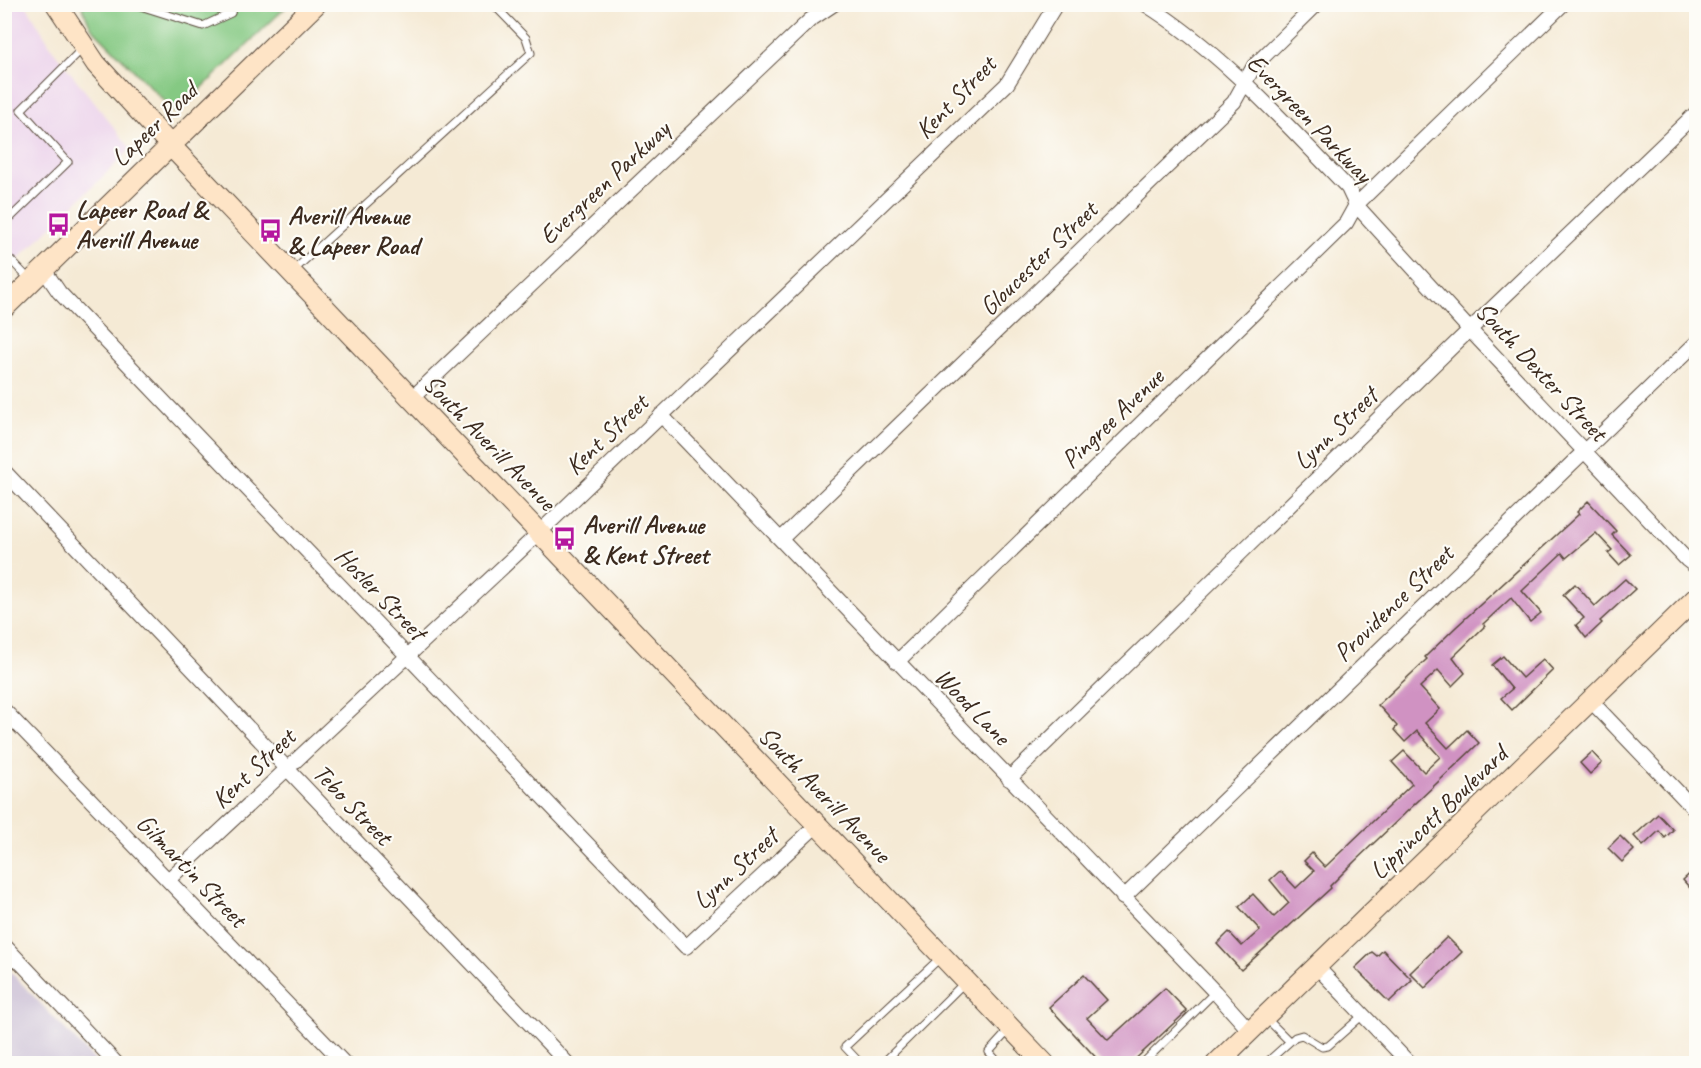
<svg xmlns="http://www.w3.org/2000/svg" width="1701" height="1068" font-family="Caveat,sans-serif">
<rect width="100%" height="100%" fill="#fdfcf7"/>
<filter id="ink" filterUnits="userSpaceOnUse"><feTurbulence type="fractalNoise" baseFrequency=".0167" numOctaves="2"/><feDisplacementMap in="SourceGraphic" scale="12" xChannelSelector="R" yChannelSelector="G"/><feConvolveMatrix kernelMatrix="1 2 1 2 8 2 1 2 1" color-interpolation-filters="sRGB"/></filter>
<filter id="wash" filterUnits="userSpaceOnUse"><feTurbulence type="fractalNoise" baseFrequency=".008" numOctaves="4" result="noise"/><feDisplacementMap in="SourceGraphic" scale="24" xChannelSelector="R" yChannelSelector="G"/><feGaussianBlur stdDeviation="1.35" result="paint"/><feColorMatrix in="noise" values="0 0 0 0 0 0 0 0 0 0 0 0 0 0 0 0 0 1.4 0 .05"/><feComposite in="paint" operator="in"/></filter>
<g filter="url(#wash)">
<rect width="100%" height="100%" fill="#f5ead5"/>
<!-- built -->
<path fill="#ebd1eb" d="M5,5H26L55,53L131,149L5,272Z"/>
<!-- industrial -->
<path fill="#cbbfd5" d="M5,966L97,1063H5Z"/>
<!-- green -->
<path fill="#85c983" stroke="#607a50" stroke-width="1.5" d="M81,5H288L176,113L91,27Z"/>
<g id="blocks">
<!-- building -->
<path fill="#d092c2" d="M1588,501L1616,531L1612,535L1631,555L1619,565L1608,553L1612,550L1596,533L1566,558L1562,553L1522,591L1541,613L1530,622L1511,598L1483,624L1485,626L1453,657L1465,673L1452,686L1438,670L1420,687L1440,709L1425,723L1448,748L1467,730L1479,743L1355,861L1330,886L1331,888L1241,970L1217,944L1229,932L1242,946L1260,930L1239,907L1253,894L1274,917L1289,903L1270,880L1280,871L1296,888L1314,871L1304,861L1312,853L1325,867L1412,784L1392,762L1404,751L1424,772L1440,757L1417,731L1405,742L1394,730L1397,726L1378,705L1427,659L1425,657L1456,627L1579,514L1577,512Z
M1625,579L1635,589L1600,621L1602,623L1586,638L1576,625L1584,618L1563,595L1575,584L1595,606Z
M1503,656L1522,678L1543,659L1553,670L1512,710L1501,698L1512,689L1492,665Z
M1592,752L1602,763L1590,774L1580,763Z
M1658,814L1673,830L1665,838L1659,831L1643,846L1634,836Z
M1620,836L1634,850L1622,862L1608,848Z
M1696,868V895L1683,880Z
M1447,937L1462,952L1425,988L1410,973Z
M1383,950L1412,980L1389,1002L1355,968L1372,952L1377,956Z
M1084,975L1107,1000L1087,1018L1108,1040L1165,988L1187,1011L1130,1064H1102L1049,1007Z"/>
</g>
</g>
<g filter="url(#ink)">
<use href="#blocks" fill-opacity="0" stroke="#574739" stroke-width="1.5"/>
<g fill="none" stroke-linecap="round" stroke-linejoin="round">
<defs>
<path id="lane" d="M134,4L203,26L231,13L234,4
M4,224L68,162L21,110L82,49
M4,253L30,280
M293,271L531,53L526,38L493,4
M4,972L18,958
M1265,1017L1289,1041
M1231,1052L1242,1064
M861,1064L845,1047L940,958
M882,1064L966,981
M1000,1064L989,1052L1009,1030
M1142,1064L1215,992
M1265,1064L1295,1037L1302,1035L1322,1047L1328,1046L1363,1015"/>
<path id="street" d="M1145,4C1223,53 1284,122 1348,188L1356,205L1470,330L1687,560L1696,567
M44,270L59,292L686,947L817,825
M411,399L810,20L834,4
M661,415L1215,992L1250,1031
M4,471L568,1064
M781,539L1234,102L1254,66L1317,4
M897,662L1346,223L1356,205L1563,4
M1591,701L1696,811
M4,710L345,1064
M1009,779L1457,342L1696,113
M168,880L520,551L1007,84L1056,4
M1123,898L1696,343
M4,945L117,1064
M1317,967L1410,1064"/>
<path id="secondary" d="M56,4L96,64L171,146L1045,1064
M4,308L316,4
M1216,1064L1696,598"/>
</defs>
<!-- lane casing -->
<use href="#lane" stroke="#574739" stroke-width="9"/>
<!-- street casing -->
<use href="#street" stroke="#574739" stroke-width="16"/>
<!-- secondary casing -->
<use href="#secondary" stroke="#574739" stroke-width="22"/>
<!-- lane -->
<use href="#lane" stroke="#fff" stroke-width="7"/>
<!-- street -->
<use href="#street" stroke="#fff" stroke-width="14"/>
<!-- secondary -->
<use href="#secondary" stroke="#fee4c6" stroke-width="20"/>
</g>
</g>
<!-- icons -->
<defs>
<symbol id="bus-bare" viewBox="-9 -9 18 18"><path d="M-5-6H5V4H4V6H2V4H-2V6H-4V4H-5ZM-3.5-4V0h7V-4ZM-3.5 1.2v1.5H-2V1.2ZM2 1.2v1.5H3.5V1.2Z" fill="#b5179e" stroke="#fdfcf7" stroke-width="2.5" paint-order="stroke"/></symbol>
</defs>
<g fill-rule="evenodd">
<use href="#bus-bare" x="42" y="208" width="33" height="33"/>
<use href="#bus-bare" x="254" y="214" width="33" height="33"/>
<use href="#bus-bare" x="548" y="522" width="33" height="33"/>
</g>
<g text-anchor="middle" stroke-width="4.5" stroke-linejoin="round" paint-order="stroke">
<!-- street labels -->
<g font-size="26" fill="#3b2a1e" stroke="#fdfcf7">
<text transform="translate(955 97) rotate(-46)" y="9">Kent Street</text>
<text transform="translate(1310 118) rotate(46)" y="9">Evergreen Parkway</text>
<text transform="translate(154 124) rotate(-44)" y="9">Lapeer Road</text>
<text transform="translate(604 182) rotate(-43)" y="9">Evergreen Parkway</text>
<text transform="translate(1038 258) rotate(-44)" y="9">Gloucester Street</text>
<text transform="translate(1542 371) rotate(47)" y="9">South Dexter Street</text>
<text transform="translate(1112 418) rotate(-44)" y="9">Pingree Avenue</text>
<text transform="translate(1335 428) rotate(-44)" y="9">Lynn Street</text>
<text transform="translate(606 434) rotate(-44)" y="9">Kent Street</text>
<text transform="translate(490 442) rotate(46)" y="9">South Averill Avenue</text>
<text transform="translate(381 593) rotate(46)" y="9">Hosler Street</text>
<text transform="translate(1393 603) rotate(-44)" y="9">Providence Street</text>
<text transform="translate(973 706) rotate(46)" y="9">Wood Lane</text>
<text transform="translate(253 768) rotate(-43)" y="9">Kent Street</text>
<text transform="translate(825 794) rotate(46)" y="9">South Averill Avenue</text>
<text transform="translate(353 804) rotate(46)" y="9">Tebo Street</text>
<text transform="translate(1438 812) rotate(-44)" y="9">Lippincott Boulevard</text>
<text transform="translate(735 868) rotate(-43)" y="9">Lynn Street</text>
<text transform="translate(192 870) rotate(46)" y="9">Gilmartin Street</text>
</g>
<!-- poi labels -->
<g font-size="26" font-weight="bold" fill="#3b2a1e" stroke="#fdfcf7" text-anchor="start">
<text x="76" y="218">Lapeer Road &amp;<tspan x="76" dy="30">Averill Avenue</tspan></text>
<text x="288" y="224">Averill Avenue<tspan x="288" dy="30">&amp; Lapeer Road</tspan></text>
<text x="583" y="533">Averill Avenue<tspan x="583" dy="30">&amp; Kent Street</tspan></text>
</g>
</g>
<!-- margin -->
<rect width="1701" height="1068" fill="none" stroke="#fdfcf7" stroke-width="24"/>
</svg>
